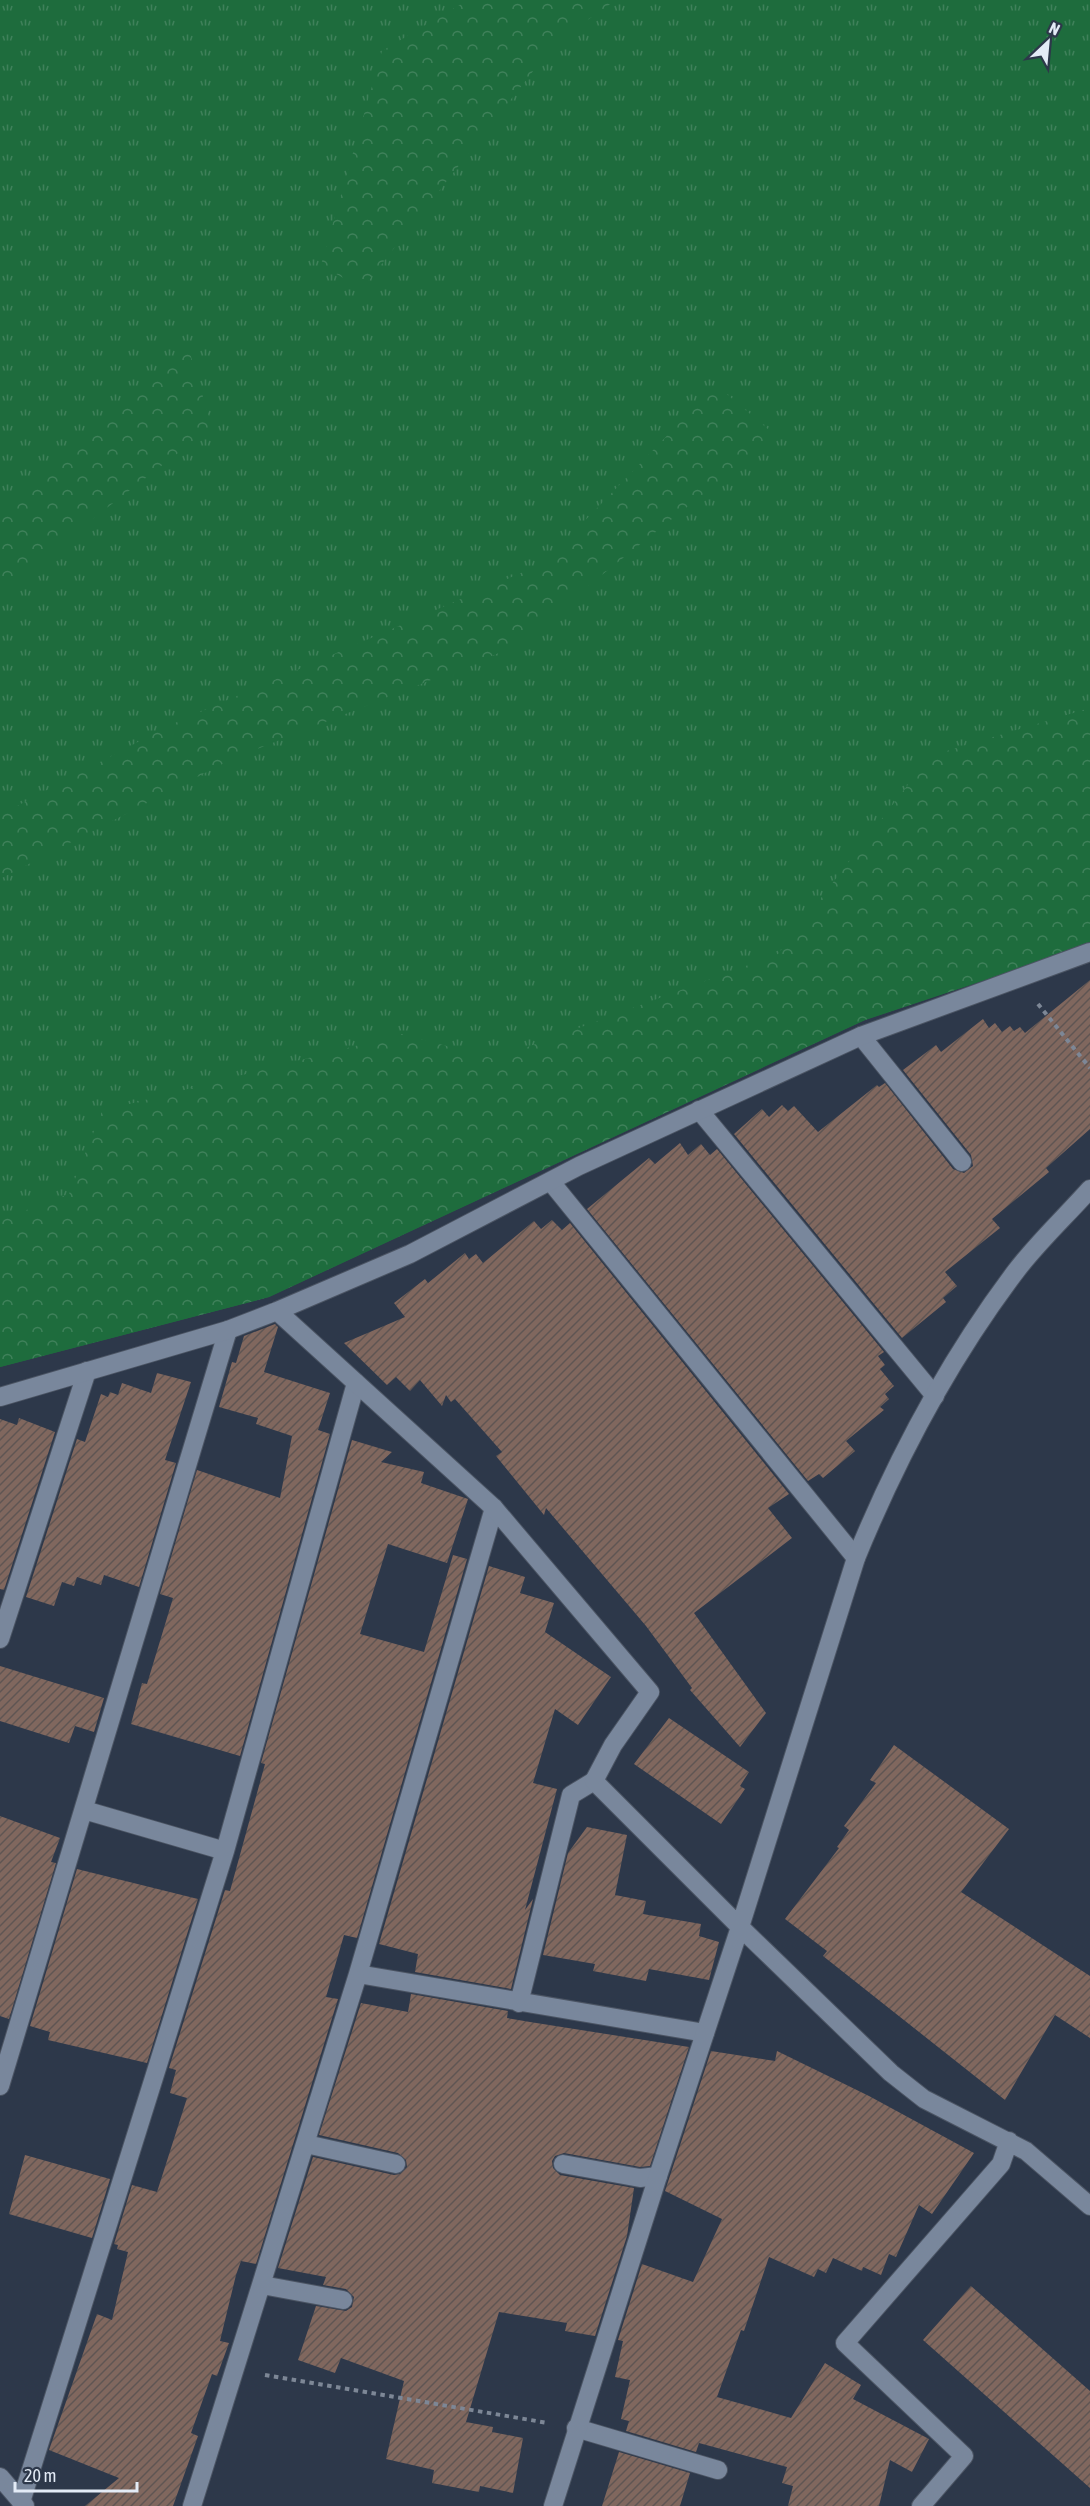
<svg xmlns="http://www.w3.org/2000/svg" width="1090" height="2506" font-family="'Asap Condensed',sans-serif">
<defs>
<pattern id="grass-tufts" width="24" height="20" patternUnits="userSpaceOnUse" patternTransform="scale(1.5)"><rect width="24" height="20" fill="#1e6c3d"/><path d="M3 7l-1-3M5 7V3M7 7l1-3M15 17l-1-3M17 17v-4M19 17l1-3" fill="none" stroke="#3f815a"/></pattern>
<pattern id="forest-crowns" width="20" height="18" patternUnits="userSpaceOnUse" patternTransform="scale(1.5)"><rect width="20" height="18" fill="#1e6c3d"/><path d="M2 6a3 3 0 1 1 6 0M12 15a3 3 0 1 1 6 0" fill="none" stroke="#3f815a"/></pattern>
<pattern id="building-hatch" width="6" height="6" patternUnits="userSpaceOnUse" patternTransform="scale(1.5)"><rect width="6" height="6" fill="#80675e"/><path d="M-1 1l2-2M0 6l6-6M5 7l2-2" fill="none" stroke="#5f5553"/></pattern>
</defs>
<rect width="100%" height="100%" fill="#2d384a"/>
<!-- grass -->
<path fill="url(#grass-tufts)" d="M0,0H1090V945L865,1020L269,1297L0,1367Z"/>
<!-- forest -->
<path fill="url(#forest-crowns)" d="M468,0H616L556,42L362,289L321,265L382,51Z
M189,350L212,427L0,590V516Z
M716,385L776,436L509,649L232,759L0,879V815L168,726L544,563Z
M1090,708V945L865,1020L269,1297L0,1367V1220L69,1194L102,1111L402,1034L495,1059L778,954L930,756Z"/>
<!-- building -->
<path fill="url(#building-hatch)" d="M1090,980V1129L1046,1168L1049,1172L992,1219L1000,1228L945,1272L957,1286L943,1298L946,1302L902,1338L734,1134L762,1109L769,1117L782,1105L788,1111L794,1106L818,1132L877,1085L879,1087L885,1083L953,1169L964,1173L973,1166L971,1155L903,1070L936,1045L941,1052L983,1019L989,1028L995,1023L1002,1032L1010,1026L1014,1031L1020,1027L1025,1033Z
M680,1143L688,1155L701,1144L710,1155L717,1149L884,1352L878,1356L885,1365L880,1369L894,1386L885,1394L889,1399L880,1407L884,1410L846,1441L855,1451L823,1478L819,1474L808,1481L587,1209L649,1158L655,1164Z
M552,1220L562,1230L570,1223L789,1494L768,1508L792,1538L694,1613L766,1713L740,1747L690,1690L692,1688L646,1626L546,1508L544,1515L496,1456L502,1452L455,1399L451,1402L446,1395L442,1406L420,1380L410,1391L396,1377L387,1385L344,1343L405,1317L394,1303L425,1279L428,1283L465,1253L469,1259L476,1254L483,1263L534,1221L541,1229Z
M275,1324L278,1327L264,1372L330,1393L318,1430L330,1434L240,1756L131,1724L142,1683L147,1684L173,1598L160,1594L197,1470L280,1498L292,1436L256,1424L258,1418L219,1407L232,1362L236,1363L244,1336Z
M157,1373L191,1382L165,1460L176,1463L139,1587L104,1575L101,1585L77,1577L74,1586L62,1582L54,1606L26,1597L77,1439L85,1442L101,1394L108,1397L110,1392L118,1395L122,1383L151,1393Z
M19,1418L55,1432L4,1590L0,1589V1419L17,1425Z
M352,1440L392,1452L381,1462L424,1472L421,1483L468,1499L447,1563L388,1544L360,1634L424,1652L453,1555L467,1559L357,1938L344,1935L326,1997L338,1999L256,2264L241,2261L236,2275L220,2341L229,2343L217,2376L212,2374L191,2433L198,2436L173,2506H85L119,2478L49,2450L97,2314L112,2320L128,2252L117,2249L118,2245L114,2244L132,2185L157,2192L187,2098L170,2093L176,2070L169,2068L225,1890L230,1891L265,1764L261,1763Z
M489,1566L525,1577L520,1593L554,1603L545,1632L611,1677L578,1725L555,1709L533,1783L557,1789L525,1910L533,1899L511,1989L415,1972L418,1954L379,1944Z
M0,1666L104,1698L94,1732L75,1726L69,1743L0,1721Z
M669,1718L749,1772L740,1786L745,1789L721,1824L634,1764Z
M894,1745L1009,1829L961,1892L1090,1976V2038L1055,2015L1005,2100L823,1956L827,1951L785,1919L839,1848L837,1847L849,1830L844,1826L876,1783L870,1780Z
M0,1816L60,1838L51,1862L56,1863L9,2019L0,2016Z
M587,1827L627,1835L615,1895L646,1901L643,1914L701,1924L699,1936L719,1942L709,1980L649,1969L646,1981L593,1971L595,1964L543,1955L568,1853Z
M77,1869L198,1899L147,2063L48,2040L50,2032L30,2026Z
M411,1994L508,2011L507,2018L530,2022L689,2047L650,2166L640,2167L564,2153L555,2156L552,2161L553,2168L560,2175L634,2188L627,2236L595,2336L565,2331L567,2323L499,2312L466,2422L493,2427L492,2432L523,2438L513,2493L480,2486L479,2492L432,2483L434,2470L386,2459L404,2381L341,2358L335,2373L298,2360L316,2306L346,2311L352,2307L354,2297L346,2289L323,2285L326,2277L278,2268L313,2157L394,2175L400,2174L407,2167L406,2160L398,2153L319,2135L361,2003L408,2012Z
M711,2051L775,2061L777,2051L869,2096L974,2153L932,2214L919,2205L896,2257L889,2254L881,2275L863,2267L862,2271L833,2258L826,2273L818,2269L814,2277L769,2257L744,2331L741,2330L717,2397L791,2418L825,2363L861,2385L853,2399L929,2439L912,2472L890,2460L879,2506H788L793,2486L782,2483L787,2467L699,2443L696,2452L626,2431L629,2421L621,2419L630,2380L615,2377L623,2341L618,2340L642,2264L693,2282L722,2219L665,2191Z
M25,2155L110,2179L92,2238L9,2214Z
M971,2286L1090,2391V2488L923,2340Z
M619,2452L690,2473L680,2506H602Z"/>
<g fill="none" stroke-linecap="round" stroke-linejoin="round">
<defs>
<path id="lane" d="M861,1036L962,1162
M699,1110L935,1396
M551,1182L856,1558
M0,1639L87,1371
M84,1810L225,1851
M358,1974L705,2033
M519,2003L571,1795L594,1781
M0,2086L228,1330
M306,2144L396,2164
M563,2164L640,2178L658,2176
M262,2285L343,2300
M576,2428L718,2470
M21,2502L225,1851L356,1383
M192,2506L358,1974L494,1508"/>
<path id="street" d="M1090,1189C1066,1216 1038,1242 1016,1271C951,1357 897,1458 856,1558L740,1927L891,2073L924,2099L1026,2151L1090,2206
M277,1311L494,1508L650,1692L613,1745L594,1781L740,1927L658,2176L553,2506
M0,1397L228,1330L277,1311L410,1254L579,1166L861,1036L1090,952
M0,2477L25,2506
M921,2506L964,2456L845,2343L1001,2164L1009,2141"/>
</defs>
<!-- lane casing -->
<use href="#lane" stroke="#4b5463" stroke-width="20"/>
<!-- street casing -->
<use href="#street" stroke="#4b5463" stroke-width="20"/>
<!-- path -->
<path stroke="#7d8796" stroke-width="4" stroke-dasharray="4.5 4.5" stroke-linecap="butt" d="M1038,1004L1090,1068
M265,2375L548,2423"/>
<!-- lane -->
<use href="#lane" stroke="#79879c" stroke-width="18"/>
<!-- street -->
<use href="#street" stroke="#79879c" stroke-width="18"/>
</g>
<!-- north arrow -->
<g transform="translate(1048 42) rotate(26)" stroke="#2d384a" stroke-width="4.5" paint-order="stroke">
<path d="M0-4.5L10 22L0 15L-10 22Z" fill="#e3ebf6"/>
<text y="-9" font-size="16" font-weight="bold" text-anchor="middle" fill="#e3ebf6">N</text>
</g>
<!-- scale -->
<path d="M15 2482v9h122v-9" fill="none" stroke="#e3ebf6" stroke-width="3"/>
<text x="24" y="2482" font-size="18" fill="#e3ebf6" stroke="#2d384a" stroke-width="4.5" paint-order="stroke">20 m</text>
</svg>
